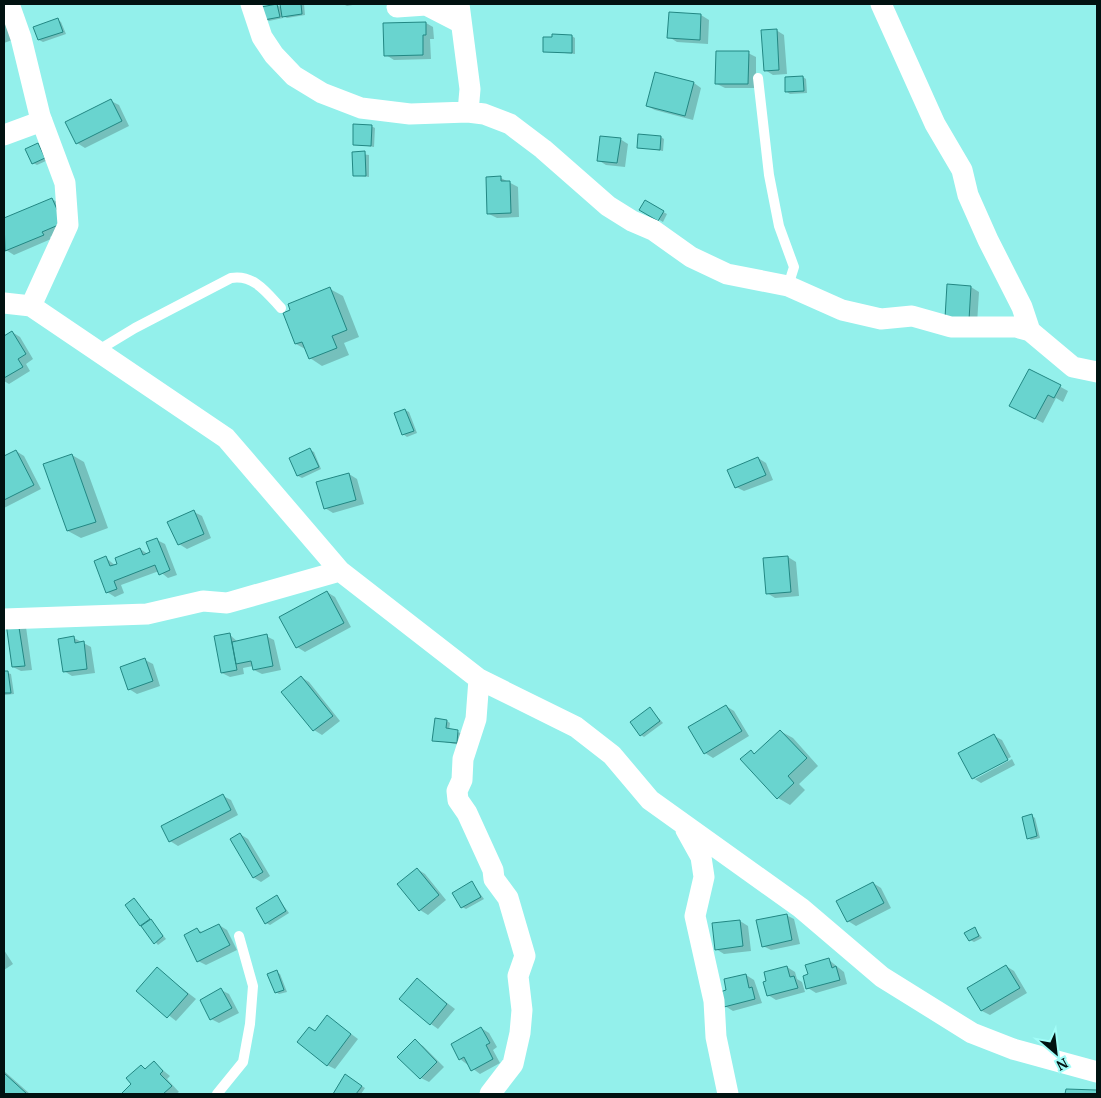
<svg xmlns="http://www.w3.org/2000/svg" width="1101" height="1098" font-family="'PT Serif',serif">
<rect width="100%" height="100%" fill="#93f0eb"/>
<!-- shadow -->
<path fill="#0003" d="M282,4H304L305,15L287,18L283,16V18L269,21L265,19L277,5L282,8Z
M343,4H358L347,6Z
M701,15L709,20L708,44L677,42L669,37Z
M4,17L12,40L4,43Z
M58,20L61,22L66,34L43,42L39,40L35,27Z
M426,23L433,27L434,39H430L431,59L394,60L386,55Z
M776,30L784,35L787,74L773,75L765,70Z
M572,36L575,38V54L544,51Z
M748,53L756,57V88H725L717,84Z
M803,77L806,79L807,93L790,94L787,92Z
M694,83L701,88L693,120L655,110L647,106Z
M111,101L119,105L129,126L85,148L77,143Z
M371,126L375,128L374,147L354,144Z
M661,137L664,139L663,151L638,147Z
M620,139L628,144L625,167L606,165L598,160Z
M38,145L42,147L48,160L37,165L33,163L27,150Z
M354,153L369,155V177L354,175Z
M501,178L518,187L519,217L497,218L489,214Z
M52,199L60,204L70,228L50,237L51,239L14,255L6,250L4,244V220Z
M645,202L667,214L663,222L641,209Z
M971,287L979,292L977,324L954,322Z
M330,289L343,296L359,337L344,343L349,355L322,366L310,358L307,350L296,344Z
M12,332L20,337L33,359L26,364L30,371L9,384L4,381V337Z
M1030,370L1068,391L1063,402L1056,398L1043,423L1019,410Z
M405,410L409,412L417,433L407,437L403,434Z
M310,450L314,452L321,469L302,478L298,476L291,459Z
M16,451L24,456L41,489L4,508V458Z
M72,455L84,462L108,528L81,538L68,531L45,465Z
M758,458L766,463L773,480L744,491L736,487Z
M349,474L357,479L364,504L333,513L325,508Z
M194,512L202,516L211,538L187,549L179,544Z
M157,540L165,544L177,575L168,578L159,571L121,585L124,593L115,597L107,592L106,558L116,566L140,549L148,554L151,552Z
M788,557L796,562L799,596L775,598L767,593L765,559Z
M327,592L335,597L351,627L305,652L297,647Z
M7,624L26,627L32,670L21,671L13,667Z
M230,635L238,642L266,636L274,640L281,670L262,674L254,670L253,666L243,668L244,674L230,677L222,673Z
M74,638L91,647L95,673L72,676L64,671Z
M145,660L153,664L160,686L137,694L129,689Z
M4,672L11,674L14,694L4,695Z
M301,677L309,682L340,721L322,735L314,730L283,692Z
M726,706L734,711L749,736L713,758L705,753Z
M650,709L663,723L644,737L641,735Z
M447,721L450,723L449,730L461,733L460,745L434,740Z
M780,731L793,738L818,766L799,784L805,790L790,805L778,798L751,751L755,754Z
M994,736L1002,740L1011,757L975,776V779L1012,759L1015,765L981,783L973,778Z
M223,796L231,800L238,815L178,846L170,841Z
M1032,816L1035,818L1040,838L1031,840L1028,838Z
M240,834L248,839L270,876L261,882L253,877Z
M417,869L425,874L446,900L428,915L420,910Z
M472,883L484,899L466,909L462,907Z
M873,883L881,888L891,908L856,926L848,921Z
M277,897L289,913L270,925L266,923Z
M134,900L166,939L158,945L141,925Z
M786,915L794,919L800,944L771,950L763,946Z
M740,921L748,926L751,951L724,954L716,949Z
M219,925L227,930L237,950L206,965L198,961L197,929L203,933Z
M975,929L982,938L974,942L970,940Z
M4,950L13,964L4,970Z
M829,960L844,972L847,984L816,993L808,988Z
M1006,966L1014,971L1027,993L990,1015L982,1011L969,988Z
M787,967L795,972L797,979L802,982L805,992L776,1000L768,995Z
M157,969L196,999L176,1021L138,991Z
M276,972L280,974L287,992L279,994L276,992Z
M746,975L754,980L762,1003L733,1011L725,1006L728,991Z
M417,980L455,1009L438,1029L431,1024Z
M221,990L229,994L239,1013L219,1023L211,1019Z
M327,1016L358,1039L335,1069L327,1065L315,1032Z
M481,1028L489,1033L497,1047L493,1050L500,1063L480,1074L460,1059Z
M415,1041L423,1046L444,1067L429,1082L421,1078Z
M154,1063L170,1076L167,1079L179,1092L176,1094H123L133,1084L141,1066L147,1069Z
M4,1071L30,1094H4Z
M345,1076L365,1088L361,1094L333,1093Z"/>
<!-- building -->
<path fill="#69d4cf" stroke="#228783" d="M277,4L280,17L264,20L261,7Z
M280,4H301L302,14L282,17Z
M669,12L701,14L700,40L667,38Z
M58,18L63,32L38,40L33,27Z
M426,22V35H423V55L384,56L383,23Z
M777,29L779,70L764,71L761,30Z
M552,34L572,35V53L543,52V37H552Z
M716,51H749L748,84H715Z
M655,72L694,82L685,116L646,106Z
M803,76L804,91L785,92V77Z
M111,99L122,121L76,144L65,122Z
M353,124L372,125L371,146L353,145Z
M638,134L661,136L660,150L637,148Z
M600,136L621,138L617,163L597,161Z
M38,143L45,158L32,164L25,149Z
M365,151L366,176H353L352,152Z
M501,176V181H510L511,213L487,214L486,177Z
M52,198L63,223L42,232L44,235L5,251L4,218Z
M645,200L664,211L658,221L639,210Z
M947,284L971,286L969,320L945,318Z
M330,287L347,330L332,336L337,348L309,359L302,342L295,344L283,313L290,310L288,304Z
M12,331L26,354L18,359L23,367L4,378V336Z
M1029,369L1061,385L1054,398L1048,395L1035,419L1009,406Z
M405,409L414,431L402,435L394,413Z
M310,448L319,467L297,476L289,458Z
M16,450L34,485L4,500V456Z
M72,454L96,522L67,531L43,464Z
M758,457L766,475L735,488L727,470Z
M349,473L356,500L324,509L316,482Z
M194,510L204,534L178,545L167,522Z
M157,538L170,570L159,575L155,565L114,581L117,589L106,593L94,561L106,556L110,566L117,564L115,558L140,548L143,555L150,552L146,542Z
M788,556L791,592L766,594L763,558Z
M327,591L344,623L296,648L279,617Z
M18,621L25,666L12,667L6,623Z
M230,633L237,670L221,673L214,636Z
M267,634L273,666L253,670L251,661L236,664L232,642Z
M74,636L75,643L84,641L87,669L63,672L58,639Z
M145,658L153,681L128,690L120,667Z
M4,671H8L11,693H4Z
M301,676L333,716L313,731L281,692Z
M726,705L742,731L704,754L688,727Z
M650,707L660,721L640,736L630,722Z
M435,718L447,720L446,728L458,730L457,743L432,741Z
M780,730L807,758L788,776L794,783L777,799L740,759L751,750L754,754Z
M994,734L1008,760L972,779L958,753Z
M223,794L231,810L169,842L161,826Z
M1032,814L1037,836L1027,839L1022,817Z
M240,833L263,872L253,878L230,839Z
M417,868L439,895L419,911L397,884Z
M472,881L481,897L461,908L452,893Z
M873,882L884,903L847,922L836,901Z
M277,895L286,911L265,924L256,908Z
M134,898L150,919L140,926L125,905Z
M787,914L792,940L762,947L756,920Z
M151,919L163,936L154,944L141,926Z
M740,920L743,946L715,950L712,923Z
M219,924L230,945L197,962L184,935L197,928L200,933Z
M975,927L979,936L969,941L964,933Z
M829,958L832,968L836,966L840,980L806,989L803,976L808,974L805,965Z
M1006,965L1020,988L981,1011L967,988Z
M787,966L790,977L794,976L798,988L767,996L763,982L766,981L764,972Z
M157,967L188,994L167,1018L136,991Z
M277,970L284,990L275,993L267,974Z
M746,974L749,988L752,987L755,999L724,1007L720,992L726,990L724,979Z
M417,978L447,1004L430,1025L399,999Z
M221,988L232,1008L210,1020L200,1000Z
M327,1015L351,1034L327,1066L297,1042L309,1027L315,1031Z
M481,1027L490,1043L486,1045L493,1059L471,1071L464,1057L459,1060L451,1044Z
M415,1039L437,1062L420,1079L397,1057Z
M154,1061L163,1071L160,1074L172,1086L163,1094H121L131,1084L126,1078L141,1065L145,1069Z
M4,1073L27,1094H4Z
M345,1074L362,1086L356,1094H333Z
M1066,1089L1097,1090V1094H1065Z"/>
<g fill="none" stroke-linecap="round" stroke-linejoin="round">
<!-- lane -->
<path stroke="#fff" stroke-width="10" d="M758,78L769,175L779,226L794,267L788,286
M97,351L135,328L231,278C254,274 267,293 281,308
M217,1094L243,1062L250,1024L253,986L239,936"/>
<!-- street -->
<path stroke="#fff" stroke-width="21" d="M9,4L21,38L40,116L65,183L68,225L31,306
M251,4L262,37L274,55L294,76L322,93L361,108L410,114L468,112L484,114L510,124L543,149L608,206L632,221L653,230L691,257L727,274L788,286L842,310L881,319L912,316L951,327H1016L1030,331L1073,367L1097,372
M459,4L470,89L468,112
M881,4L935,124L962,170L968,195L988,240L1022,307L1030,331
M397,7L426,5L461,23
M4,135L42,121
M4,303L31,306L226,438L340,571L479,679L576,727L612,755L650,800L801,908L882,977L972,1033L1013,1049L1097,1072
M4,619L147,614L203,601L227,603L340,571
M479,679L476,719L463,759L462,780L457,791L458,800L467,813L493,870L494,879L508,898L525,956L518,976L522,1010L520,1033L513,1064L490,1094
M686,830L701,857L704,877L695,916L714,1001L716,1037L728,1094"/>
</g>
<!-- border -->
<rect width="1101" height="1098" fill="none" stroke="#011211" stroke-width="10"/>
<!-- north arrow -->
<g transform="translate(1056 1053) rotate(152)" stroke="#a1fdf8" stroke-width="4" paint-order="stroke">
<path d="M0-4L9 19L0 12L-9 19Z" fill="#011211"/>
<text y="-8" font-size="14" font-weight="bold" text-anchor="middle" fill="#011211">N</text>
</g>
</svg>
